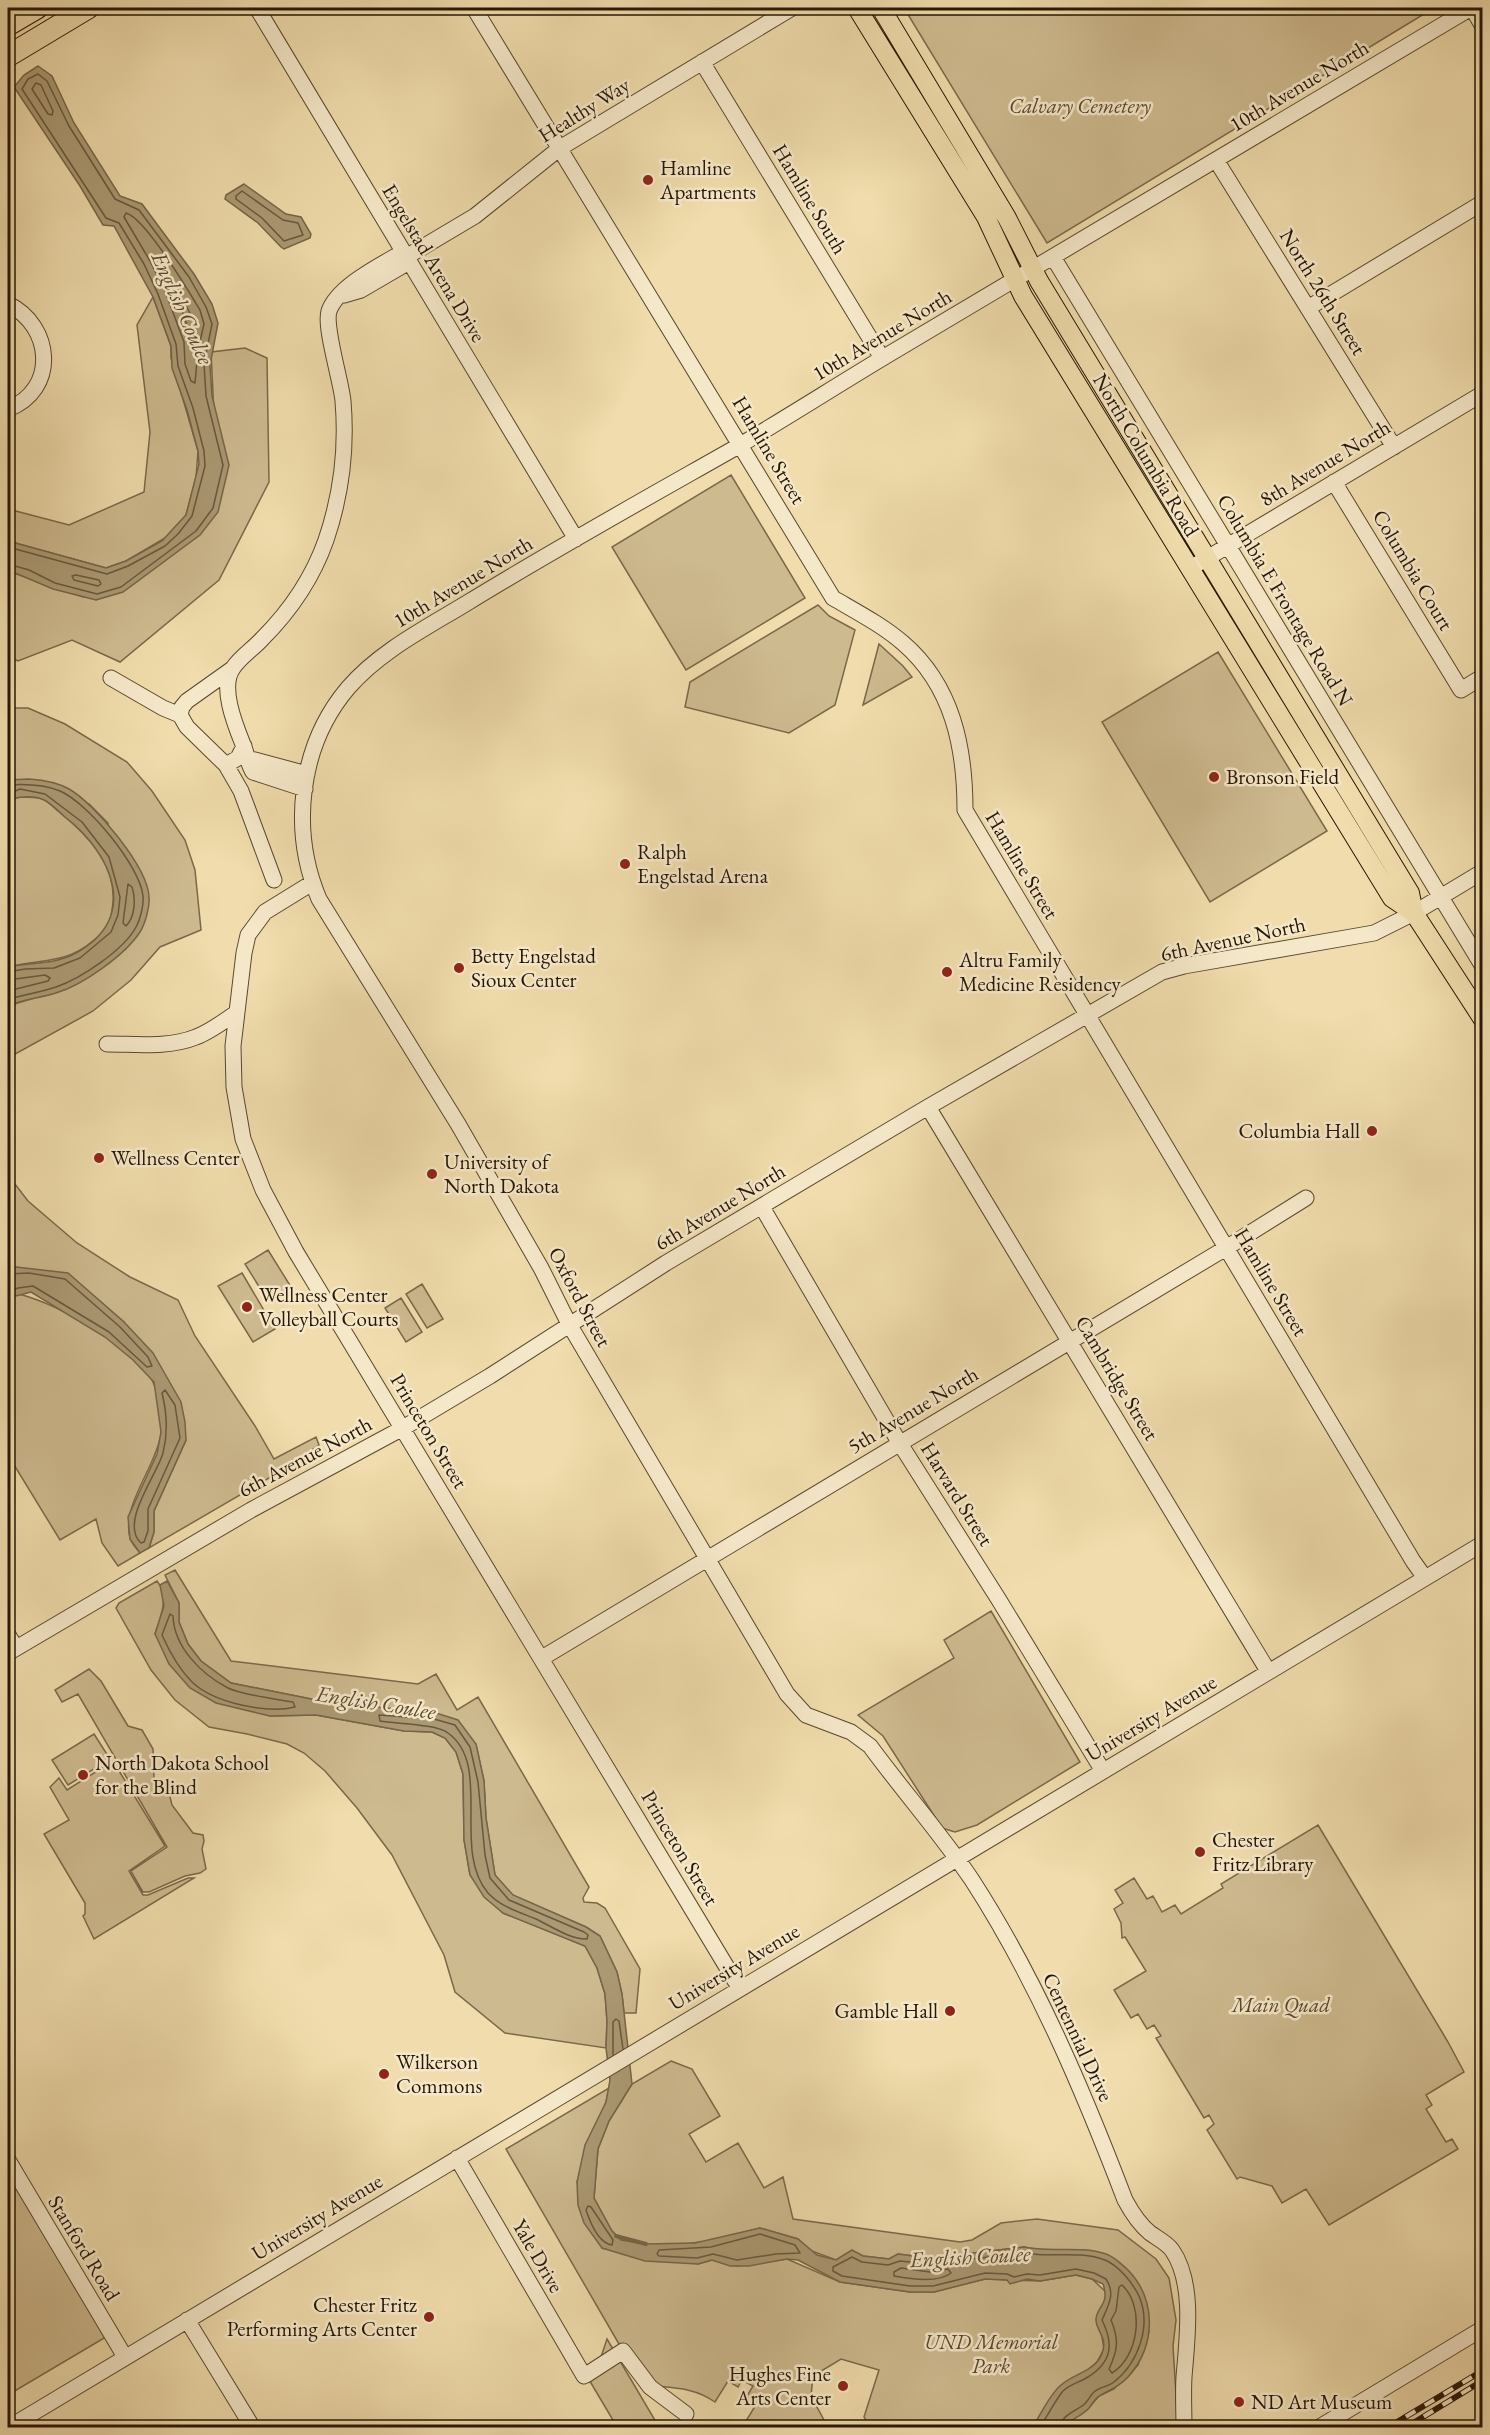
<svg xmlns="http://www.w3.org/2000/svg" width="1490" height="2435" font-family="'EB Garamond',serif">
<rect width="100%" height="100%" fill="#f0dcac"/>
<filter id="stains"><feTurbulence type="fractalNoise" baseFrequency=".00333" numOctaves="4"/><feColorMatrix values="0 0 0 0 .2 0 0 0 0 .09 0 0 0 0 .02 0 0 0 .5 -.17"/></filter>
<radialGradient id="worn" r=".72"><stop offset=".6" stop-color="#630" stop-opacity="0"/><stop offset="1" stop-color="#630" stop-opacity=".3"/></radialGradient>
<!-- green -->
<path fill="#ceba8f" stroke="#7a684a" stroke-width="1.5" d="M904,8H1434L1047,243Z
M153,297L171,346V358L198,451L196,478L186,515L165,538L126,561L106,568L8,541V509L69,525L144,492L150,432L137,325Z
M245,348L267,358L269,482L219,580L120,662L72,640L18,661L8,656V571L83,597L215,514L214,413L211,352Z
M731,475L805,598L686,670L612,547Z
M818,605L829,616L855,630L835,705L789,733L685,707L690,682Z
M879,644L903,666L912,677L863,705Z
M1218,652L1327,831L1210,902L1102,722Z
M8,708H28L65,724L127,762L152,791L185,840L195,870L201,930L160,947L131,980L93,1011L8,1058V1006L73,986L126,949L108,823L89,804L8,780Z
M20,797C27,797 37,797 43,799C48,801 53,807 58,811C88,835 120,868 112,910C111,917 109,926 104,931C69,966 51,957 8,967V800Z
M8,1175L28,1201L77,1243L130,1277L178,1300L195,1336L255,1426L274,1459L316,1437L319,1445L281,1471L149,1548L154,1532V1511L186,1440L124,1322L68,1274L8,1269Z
M268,1250L291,1287L268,1301L245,1264Z
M242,1273L275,1329L253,1342L218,1286Z
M422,1284L443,1319L427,1328L406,1294Z
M19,1294C63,1306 125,1343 152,1380C158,1390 162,1423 161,1434C156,1467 121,1505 130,1538C131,1543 137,1549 140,1553L118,1566L102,1543L96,1519L60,1540L8,1455V1299Z
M401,1298L422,1332L406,1342L385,1308Z
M175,1570L231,1661L418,1684L436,1674L457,1710L478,1697L589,1887L583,1898L584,1902L597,1903L605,1908L640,1969L636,2013H624L622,1994L617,1972L600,1936L586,1927L512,1895L495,1875L486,1818L484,1781L476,1744L381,1709L326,1702L231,1683L201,1661L188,1644L179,1622V1603L165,1575Z
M157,1581C170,1597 160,1618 155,1634L270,1716L316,1715L404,1731L432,1732L445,1738L456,1752L463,1774L464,1840L470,1875L503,1913L585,1946L597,1968L605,1994L607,2021L606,2048L505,2033L455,1992L444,1955L392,1855L357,1808L325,1771L304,1753L287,1744L247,1734L209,1727L175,1700L151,1670L116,1608L119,1603Z
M991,1611L1080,1762L977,1825L955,1832L942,1828L883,1736L858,1715L954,1658L944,1640Z
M89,1669L101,1681L128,1726L142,1730L153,1749L154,1780L169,1793L172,1805L193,1833L203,1835L204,1841L202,1849L206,1869L200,1873L185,1876L149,1892H143L131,1871L167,1847L78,1694L62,1702L55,1690Z
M94,1734L110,1759L68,1785L52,1760Z
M113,1761L165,1846L129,1871L143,1895H148L188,1878H194L94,1939L83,1916L85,1914V1903L44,1834L69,1820L50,1787L59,1778L67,1790Z
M1318,1825L1448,2042L1464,2072L1426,2095L1432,2105L1426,2109L1446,2142L1452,2139L1458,2149L1329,2225L1306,2189L1282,2203L1272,2186L1240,2177L1237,2179L1207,2130L1214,2124L1209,2115L1204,2118L1156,2038L1161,2036L1154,2025L1147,2029L1138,2014L1131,2018L1114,1990L1146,1971L1125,1937L1122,1938L1121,1923L1114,1909L1123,1903L1115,1890L1134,1878L1147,1899L1153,1896L1162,1912L1175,1905L1181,1914L1223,1888L1221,1884Z
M671,2061L692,2069L720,2116L689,2134L706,2162L738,2143L764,2188L783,2177L793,2219L960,2242L972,2240L1001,2223L1037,2219L1118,2230L1156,2259L1169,2278L1176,2320L1173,2346L1178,2427H1128L1124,2423L1116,2427H1065L1074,2417L1087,2410L1099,2396L1114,2389L1138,2365L1149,2331L1109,2256L1077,2250H1038L1024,2247L930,2258L898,2254L889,2259L863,2256L852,2250L836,2260L809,2250L798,2239L760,2228L710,2241L656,2247L621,2240L612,2231L594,2198L598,2149L609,2121L632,2084Z
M609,2088L606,2102L577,2182L602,2248L698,2264L712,2260L737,2266L787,2259L840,2282L910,2292H934L985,2279L1040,2281L1076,2275L1092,2279L1106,2292L1101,2331L1104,2349L1097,2362L1084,2373L1032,2427H870L864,2417L879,2370L841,2359L813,2376L811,2396L824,2420L821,2427H758L746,2421L757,2403L747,2396L753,2386L742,2380L738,2387L728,2381L715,2402C695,2388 676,2388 653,2386L623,2351L506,2149Z
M8,2160L111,2334L8,2395Z
M607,2339L659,2427H617L588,2378L599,2363Z"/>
<!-- water -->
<path fill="#ab9973" stroke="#766547" stroke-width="1.5" d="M38,66L52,76L74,123L120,196L142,204L194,274L212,304L218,323L210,365L212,396L229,465L218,512L200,535L123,592L96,600L53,589L8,570V541L106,568L126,561L162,541L186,515L199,464L198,451L187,410L172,368L171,346L153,297L114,226L103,225L80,186L14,87L24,75Z
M244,184L286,214L301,217L311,234L310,238L284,249L281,247L258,223L225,199L226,195Z
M29,779C43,780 57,782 69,789C94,803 148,867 149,897C150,907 145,924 140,932C125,955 83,985 56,993C40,998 23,999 8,1006V967C30,962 53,965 74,954C141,919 113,854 65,817C59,812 51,803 44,800C33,795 18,797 8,800V780Z
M16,1267L68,1273L124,1322L153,1353L181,1402L185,1422L186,1440L154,1511V1532L149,1548L140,1553L130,1539L128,1517L157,1454L161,1432L154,1382L133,1360L105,1337L31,1292L8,1298V1269Z
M167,1581L179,1603V1622L188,1644L201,1661L231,1683L326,1702L436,1713L458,1720L476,1744L484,1781L486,1818L495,1875L513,1895L586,1927L600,1936L617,1972L622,1994L632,2084L609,2121L598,2149L594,2198L612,2231L621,2240L645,2244L695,2243L760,2228L798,2239L817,2255L836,2260L852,2250L863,2256L889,2259L898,2254L930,2258L1024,2247C1051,2253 1079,2245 1106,2254C1115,2257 1121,2264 1128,2270C1157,2300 1156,2346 1128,2377C1120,2386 1112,2389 1101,2395C1096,2397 1093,2403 1089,2408C1082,2416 1072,2418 1065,2427H1032C1041,2415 1049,2395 1061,2385C1076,2372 1098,2371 1103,2350C1107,2337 1095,2329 1096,2319C1097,2306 1110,2305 1103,2284L1092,2279L1076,2275L1040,2281L1027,2279L1010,2284L1007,2280L985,2279L934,2292H910L840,2282L798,2260L787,2259L749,2266H730L712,2260L698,2264L645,2261L602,2248L584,2223L578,2205L577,2182L585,2145L606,2102L610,2080L606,2048L607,2021L605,1994L597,1968L585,1946L503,1913L484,1897L470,1875L464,1840L463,1774L456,1752L445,1738L432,1732L404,1731L316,1715L270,1716L216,1703L190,1688L169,1664L155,1634L164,1606L160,1585Z"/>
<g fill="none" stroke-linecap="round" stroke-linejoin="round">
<!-- shore -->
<path stroke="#68583c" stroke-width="1.5" d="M36,83L41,85L53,111L52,115L48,114L32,89Z
M242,191L283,220L298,223L303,235L284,241L262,218L236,199V196Z
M126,213C145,218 188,290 200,310L204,324L198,350L195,383L191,381L185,364L184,342L165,291L150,261L124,217Z
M183,304L186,305L195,324L192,330L188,328L181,308Z
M8,547L107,574L128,566L165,546L178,534L192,516L205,466L204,451L193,408L178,366L176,344L158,294L144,264L119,223L106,218L22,89L28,79L38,74L47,81L69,126L115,199L139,210L189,277L206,307L212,324L204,364L206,396L223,465L213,508L196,531L121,587L97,594L55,583L29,570L8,564
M76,575L99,580L101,584L98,586L74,580L72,576Z
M8,785C24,784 43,784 60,791C88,803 140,866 143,896C144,905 140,920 136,927C124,950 80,979 56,987C41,992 24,995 8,999
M8,794L20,789L45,794L82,822L109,857L120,897L118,915L111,932L80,958L54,968L25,969L8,972
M128,884L132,887C136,899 135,917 126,926L123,923Z
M8,980L45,975L50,978L48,981L8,991
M8,1274L29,1273L65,1279L120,1327L148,1357L152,1366L147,1367L109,1332L33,1286L18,1288L8,1292
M165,1390L175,1405L180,1438L148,1509V1531L144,1542L141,1543C119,1523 157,1475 163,1453C168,1433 167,1413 162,1393Z
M170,1614L173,1616C174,1647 201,1674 228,1688C242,1695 276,1699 293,1702L295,1707C267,1714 214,1703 192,1682C178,1668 170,1653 162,1635Z
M379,1715L434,1719L455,1725L470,1747L478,1782L485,1855L490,1878L509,1900L584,1932L588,1935L587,1939C571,1940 551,1926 536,1919C519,1912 501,1907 488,1893C451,1850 493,1765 448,1733C436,1724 397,1724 380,1721Z
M613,2055V2022L616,2019L619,2021L623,2049
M588,2206L591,2207L613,2240L612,2245C598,2243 590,2222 586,2210Z
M760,2234L795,2245L800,2253L776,2254L737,2260L713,2254L697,2258L659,2256L657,2254L659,2250L711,2247Z
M901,2268L930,2272L948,2269L951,2273C939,2283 910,2279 894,2276V2272Z
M1122,2285C1145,2306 1139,2357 1112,2373L1109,2369C1118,2350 1119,2339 1111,2320L1116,2311L1119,2287Z
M1039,2428C1048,2416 1054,2402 1063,2391C1070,2384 1080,2382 1088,2377C1112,2362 1114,2344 1102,2320C1108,2306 1116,2294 1106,2279L1094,2273L1076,2269L1040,2275L1027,2274L1014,2277L1007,2274L985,2273L933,2286H910L842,2276L833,2271V2267L852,2257L862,2262L888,2265L900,2261L930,2264L1023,2253C1049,2258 1079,2250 1105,2260C1119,2266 1132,2282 1139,2296C1152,2326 1138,2363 1114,2382C1108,2387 1099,2387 1094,2392C1089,2397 1087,2403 1082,2406C1073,2412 1061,2416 1060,2428"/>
<!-- stream -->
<path stroke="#766547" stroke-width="4" d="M616,2236L646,2244"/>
<defs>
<path id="minor" d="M257,8L576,539
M474,8L833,598C857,612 882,625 903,643C953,686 965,748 965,810L1413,1561L1425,1578
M1472,8L1482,25
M702,62L882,358
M1216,160L1394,447
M406,257L475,216L560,148L792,8
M1053,257L1482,965
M344,295L361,290L409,262
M8,304C53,326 58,390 8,409
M1308,308L1482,203
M1334,482L1461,690L1482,677
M1189,569L1482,394
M111,678L163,708L180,715
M244,746L238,758L226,765L241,791L274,880
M247,758L307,774
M226,765L187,727L180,715L182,707L187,701L232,669
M305,789L253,772C248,764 247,755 244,747C236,727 219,687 233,668C240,657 253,649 262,639C290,611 313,577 326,540C341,496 347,448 343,401C341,380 324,327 329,311C338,286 381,265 403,252
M312,883L265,912L248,935L244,953L233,1046L234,1087L243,1139L263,1190L296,1252L740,1989
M107,1044C136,1044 169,1048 196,1037C210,1032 224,1021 236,1013
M928,1107L1268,1671
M762,1207L899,1442L999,1600L1103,1771
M8,1635L16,1648
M8,1653L251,1510L403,1428L490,1376L666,1263L928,1107L1162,972L1184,966L1374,933L1414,913L1482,872
M542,1658L1226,1248L1306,1198
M457,2158L584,2376
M8,2160L125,2357
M187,2320L253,2428
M586,2375L623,2351L650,2387L686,2414
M8,2428L1482,1544
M1184,2428C1184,2411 1183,2393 1184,2377C1187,2339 1195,2283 1172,2250C1167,2243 1157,2238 1150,2233C1139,2224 1132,2213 1125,2200C1083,2090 1036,1979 972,1880C941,1834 903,1791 870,1746L851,1732L806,1715L787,1694L569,1324L541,1268L458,1124L319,899C290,830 299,746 348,688C380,651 426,628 467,603C555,549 645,499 735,448C786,418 836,386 886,356C1082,240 1277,124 1471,8
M1318,2428L1482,2329"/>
<path id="major" d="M857,8L986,217L1023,296L1392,898L1414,913
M881,8L1007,218L1039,281L1410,893L1414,913L1482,1018"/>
<path id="highway" d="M8,25L37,8
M8,56L88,8"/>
</defs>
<!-- minor casing -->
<use href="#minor" stroke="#58482e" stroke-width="17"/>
<!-- major casing -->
<use href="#major" stroke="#261604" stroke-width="20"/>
<!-- highway casing -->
<use href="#highway" stroke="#261604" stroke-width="23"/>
<!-- minor -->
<use href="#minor" stroke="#f5e8c9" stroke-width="15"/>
<!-- major -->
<use href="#major" stroke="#f0dcac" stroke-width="18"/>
<!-- highway -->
<use href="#highway" stroke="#f0dcac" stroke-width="21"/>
<defs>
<path id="rail" d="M1387,2428L1482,2371
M1405,2428L1482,2381"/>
</defs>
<!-- rail casing -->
<use href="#rail" stroke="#261604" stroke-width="6"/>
<!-- rail -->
<use href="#rail" stroke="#f5e8c9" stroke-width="4" stroke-dasharray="11" stroke-linecap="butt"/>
</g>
<!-- markers -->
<g fill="#8f2418" stroke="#f5e8c9" stroke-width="2">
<circle cx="648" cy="180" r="6"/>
<circle cx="1214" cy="777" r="6"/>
<circle cx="625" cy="864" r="6"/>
<circle cx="459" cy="968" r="6"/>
<circle cx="947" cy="972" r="6"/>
<circle cx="1372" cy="1131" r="6"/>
<circle cx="99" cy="1158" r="6"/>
<circle cx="432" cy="1174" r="6"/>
<circle cx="247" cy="1307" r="6"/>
<circle cx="83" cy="1775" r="6"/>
<circle cx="1200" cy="1852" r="6"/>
<circle cx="950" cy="2011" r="6"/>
<circle cx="384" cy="2074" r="6"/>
<circle cx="429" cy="2317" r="6"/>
<circle cx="843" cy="2386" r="6"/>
<circle cx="1239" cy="2402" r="6"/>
</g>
<g text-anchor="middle" stroke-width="5" stroke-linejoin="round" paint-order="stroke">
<!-- street labels -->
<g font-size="21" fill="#261604" stroke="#f5e8c9">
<text transform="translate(1299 86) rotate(-31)" y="7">10th Avenue North</text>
<text transform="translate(584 110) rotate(-32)" y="7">Healthy Way</text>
<text transform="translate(810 199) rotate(59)" y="7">Hamline South</text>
<text transform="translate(434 263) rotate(59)" y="7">Engelstad Arena Drive</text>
<text transform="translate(1323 292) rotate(58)" y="7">North 26th Street</text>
<text transform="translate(882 335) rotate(-31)" y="7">10th Avenue North</text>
<text transform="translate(769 450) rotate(59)" y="7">Hamline Street</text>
<text transform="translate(1146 455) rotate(59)" y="7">North Columbia Road</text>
<text transform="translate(1325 463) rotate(-31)" y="7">8th Avenue North</text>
<text transform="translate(1413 570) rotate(59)" y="7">Columbia Court</text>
<text transform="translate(463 582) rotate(-31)" y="7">10th Avenue North</text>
<text transform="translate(1285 600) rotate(59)" y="7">Columbia E Frontage Road N</text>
<text transform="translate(1022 865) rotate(59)" y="7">Hamline Street</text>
<text transform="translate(1233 939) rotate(-12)" y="7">6th Avenue North</text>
<text transform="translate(720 1207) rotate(-31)" y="7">6th Avenue North</text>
<text transform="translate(1271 1282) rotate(59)" y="7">Hamline Street</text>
<text transform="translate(580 1297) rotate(62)" y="7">Oxford Street</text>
<text transform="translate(1117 1378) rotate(59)" y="7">Cambridge Street</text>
<text transform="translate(913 1410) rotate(-31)" y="7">5th Avenue North</text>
<text transform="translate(429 1431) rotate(59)" y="7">Princeton Street</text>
<text transform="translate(305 1457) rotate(-28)" y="7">6th Avenue North</text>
<text transform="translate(957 1494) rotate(58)" y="7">Harvard Street</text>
<text transform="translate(1151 1718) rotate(-31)" y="7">University Avenue</text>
<text transform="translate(680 1848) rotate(59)" y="7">Princeton Street</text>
<text transform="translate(734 1967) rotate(-31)" y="7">University Avenue</text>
<text transform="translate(1078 2037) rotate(65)" y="7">Centennial Drive</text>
<text transform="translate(317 2217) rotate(-31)" y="7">University Avenue</text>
<text transform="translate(84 2248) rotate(59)" y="7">Stanford Road</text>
<text transform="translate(538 2256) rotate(60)" y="7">Yale Drive</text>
</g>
<!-- park labels -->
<g font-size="21" font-style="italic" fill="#58472e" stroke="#f5e8c9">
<text x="1080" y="113">Calvary Cemetery</text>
<text x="1281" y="2012">Main Quad</text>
<text x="991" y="2349">UND Memorial<tspan x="991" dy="24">Park</tspan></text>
</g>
<!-- poi labels -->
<g font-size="21" fill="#261604" stroke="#f5e8c9" text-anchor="start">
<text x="660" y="175">Hamline<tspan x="660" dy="24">Apartments</tspan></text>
<text x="1226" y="784">Bronson Field</text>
<text x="637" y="859">Ralph<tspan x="637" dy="24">Engelstad Arena</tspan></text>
<text x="471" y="963">Betty Engelstad<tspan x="471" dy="24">Sioux Center</tspan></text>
<text x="959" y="967">Altru Family<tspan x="959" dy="24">Medicine Residency</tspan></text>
<text x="1360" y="1138" text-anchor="end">Columbia Hall</text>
<text x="111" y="1165">Wellness Center</text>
<text x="444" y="1169">University of<tspan x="444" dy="24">North Dakota</tspan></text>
<text x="259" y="1302">Wellness Center<tspan x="259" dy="24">Volleyball Courts</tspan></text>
<text x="95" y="1770">North Dakota School<tspan x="95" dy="24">for the Blind</tspan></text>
<text x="1212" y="1847">Chester<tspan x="1212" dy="24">Fritz Library</tspan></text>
<text x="938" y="2018" text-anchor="end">Gamble Hall</text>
<text x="396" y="2069">Wilkerson<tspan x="396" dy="24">Commons</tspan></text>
<text x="417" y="2312" text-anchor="end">Chester Fritz<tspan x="417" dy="24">Performing Arts Center</tspan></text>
<text x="831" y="2381" text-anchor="end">Hughes Fine<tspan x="831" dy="24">Arts Center</tspan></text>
<text x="1251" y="2409">ND Art Museum</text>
</g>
<!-- water labels -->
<g font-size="22" font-style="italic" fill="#5b4a30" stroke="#f5e8c9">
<text transform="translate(183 308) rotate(66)" y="8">English Coulee</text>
<text transform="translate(376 1702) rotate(9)" y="8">English Coulee</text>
<text transform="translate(970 2256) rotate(-3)" y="8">English Coulee</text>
</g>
</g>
<!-- margin -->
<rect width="1490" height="2435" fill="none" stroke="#f0dcac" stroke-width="30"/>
<rect x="9" y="9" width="1472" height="2417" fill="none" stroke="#261604" stroke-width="3"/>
<rect x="15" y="15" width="1460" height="2405" fill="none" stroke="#261604" stroke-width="1.5"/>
<rect width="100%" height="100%" filter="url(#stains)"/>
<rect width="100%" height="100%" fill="url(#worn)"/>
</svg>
